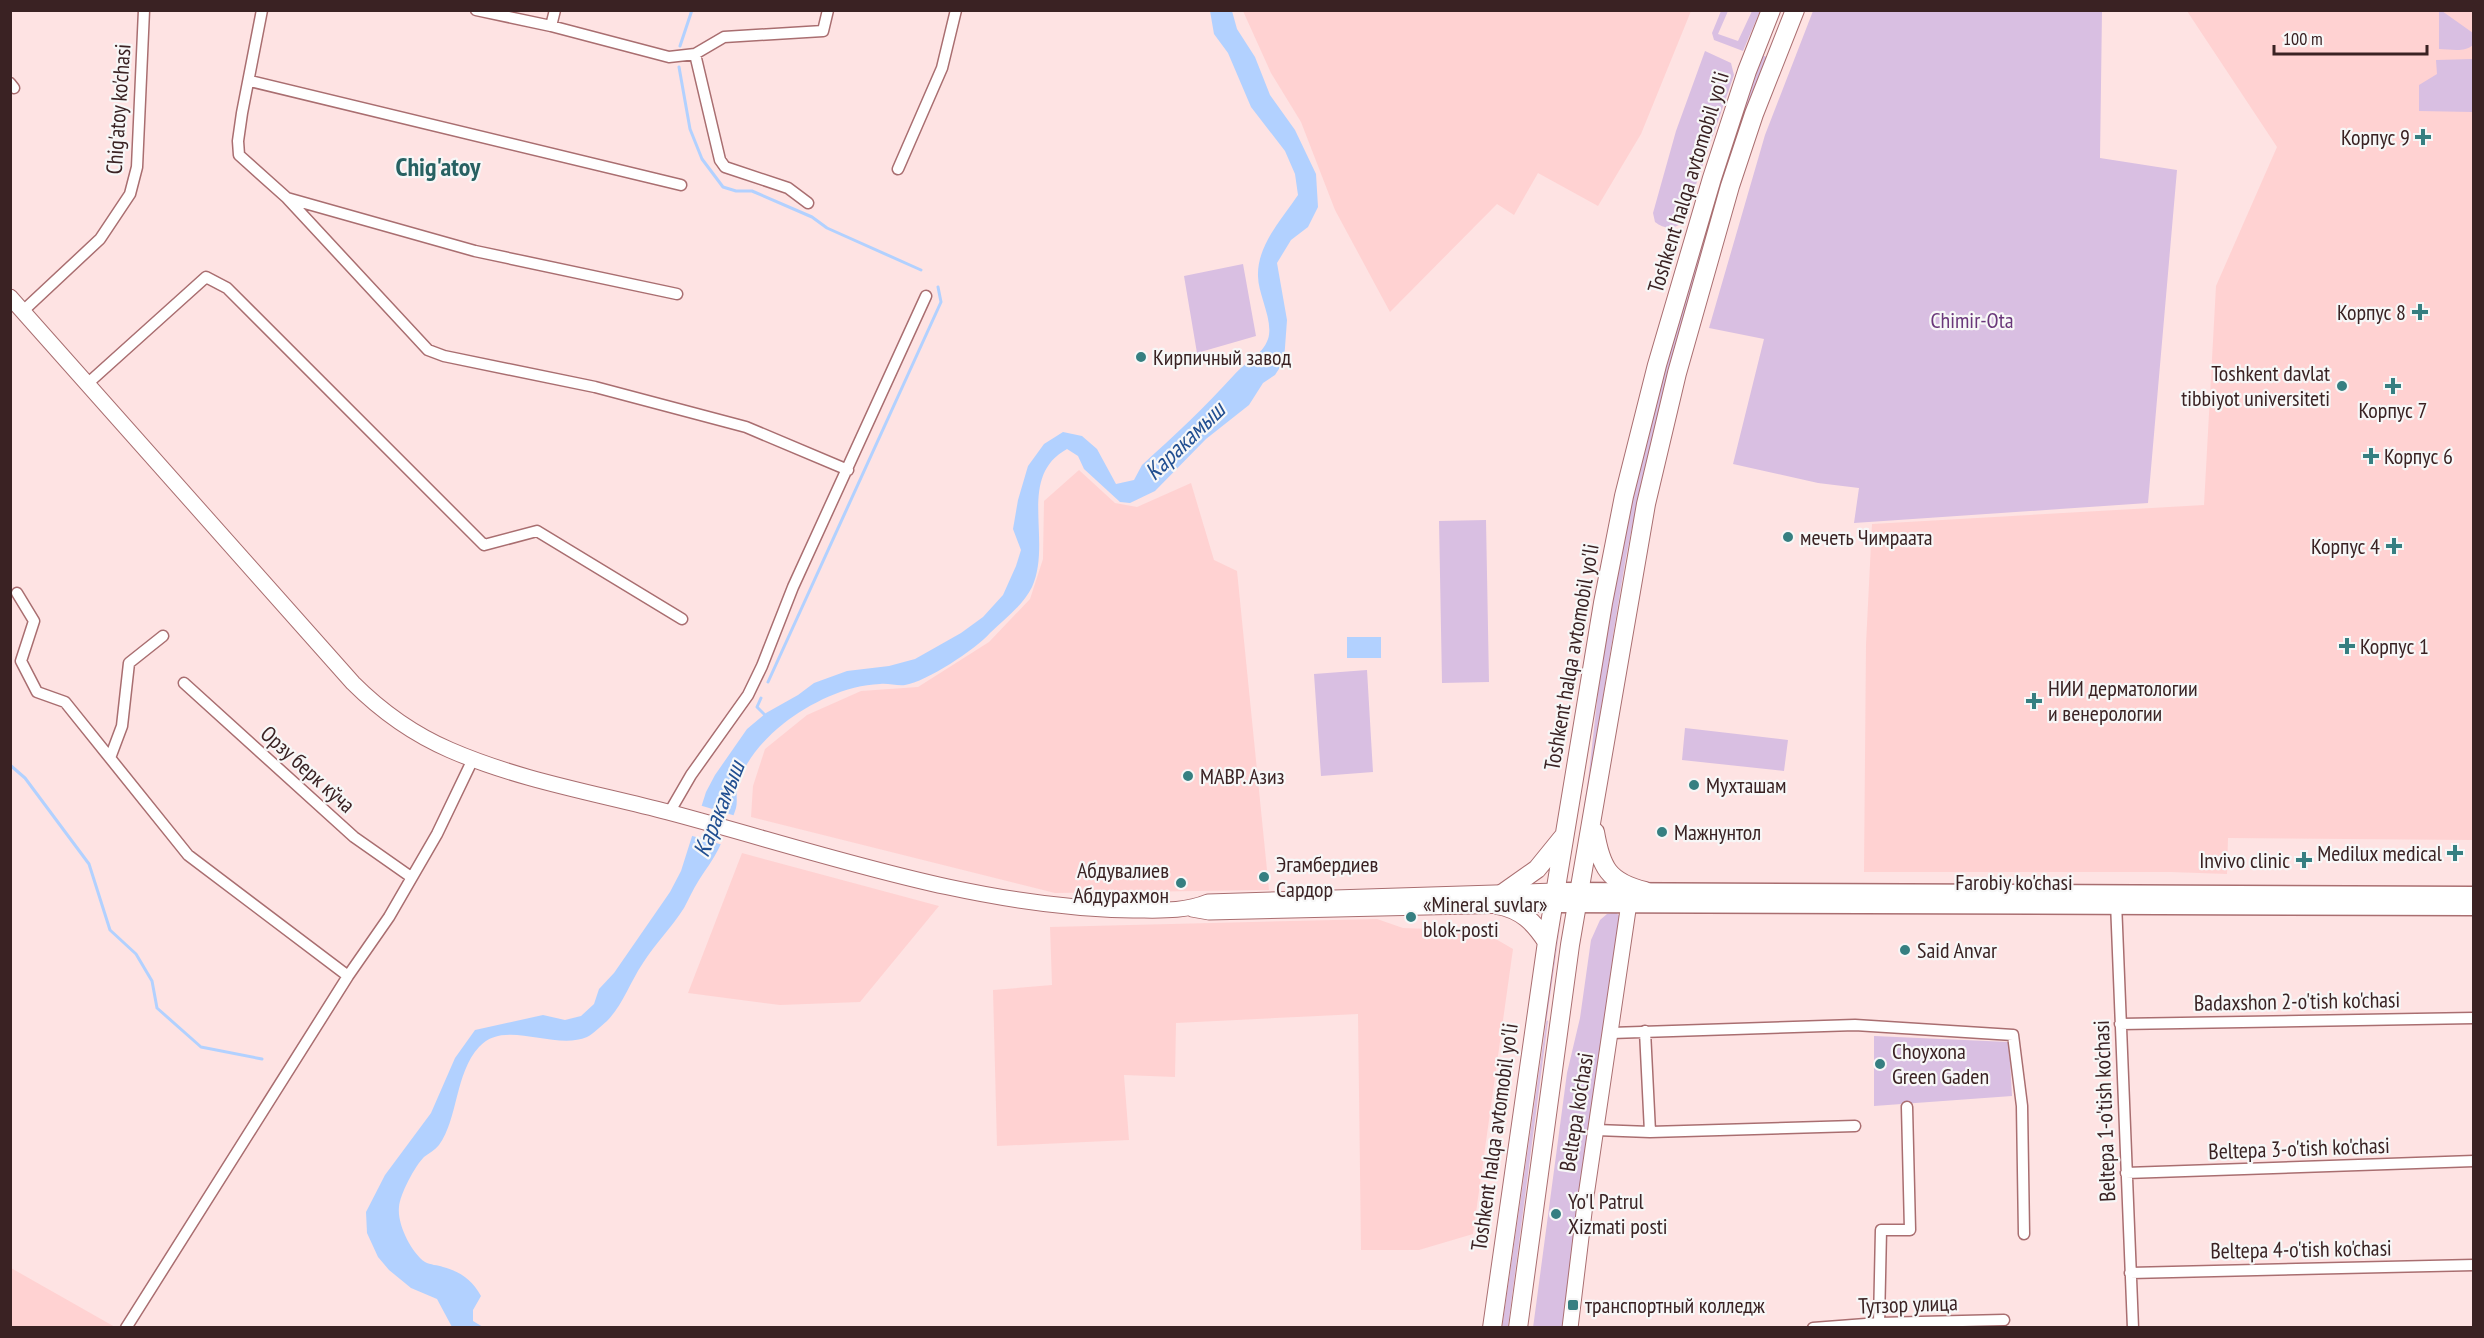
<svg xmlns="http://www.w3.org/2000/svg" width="2484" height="1338" font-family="'PT Sans Narrow',sans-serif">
<rect width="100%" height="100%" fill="#fee3e3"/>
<!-- built -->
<path fill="#ffd2d2" d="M1243,11H1691L1641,134L1598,206L1538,173L1514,215L1497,204L1390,312L1335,210L1301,122L1271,73Z
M2187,11H2473V840L2228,838L2227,874L2171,872H1864L1866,644L1872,524L2204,505L2216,286L2277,147Z
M1079,470L1115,503L1137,507L1191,483L1214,560L1237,571L1269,890L1055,893L751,817L753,786L765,749L807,715L861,691L918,687L989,642L1030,599L1043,559L1044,501Z
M742,853L939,906L860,1002L780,1005L688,993Z
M1377,919L1403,928L1482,931L1513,949L1473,1234L1419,1250H1361L1358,1014L1176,1023L1175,1077L1124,1075L1129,1140L997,1146L993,990L1052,985L1050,927Z
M10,1268H11L115,1327H11Z"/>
<!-- green -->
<path fill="#d9bfe2" d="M1721,11H1728L1718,34L1738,41L1752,11H1760L1743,51L1714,40L1712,33Z
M1813,11H2102L2100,158L2177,170L2148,503L1854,523L1859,488L1818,483L1733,464L1764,339L1709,328L1765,135Z
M2439,11H2442L2473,33V45C2464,53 2450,49 2439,49Z
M1705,51L1731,63L1734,75L1683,222C1674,230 1664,229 1655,222L1653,213L1676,131Z
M1761,55L1767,57L1671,362L1642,479L1626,557L1577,854L1589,773L1600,674L1628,516L1686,283Z
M2473,59V112L2419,111V85L2437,74L2436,60Z
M1243,264L1256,336L1197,353L1184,276Z
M1486,520L1489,682L1442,683L1439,521Z
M1367,670L1373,772L1321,776L1314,674Z
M1685,728L1788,740L1784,771L1682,760Z
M1616,912L1620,917L1596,1074L1563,1327L1533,1328L1567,1073L1580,1018L1591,940L1600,920L1607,914Z
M1562,913L1545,1019L1548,1021L1508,1327L1502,1328Z
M1874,1036L2009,1042L2012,1096L1874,1106Z"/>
<!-- water -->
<path fill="#b2d1ff" d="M1210,11H1232L1237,29L1255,57L1270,95L1295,130L1316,174L1318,207L1308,227L1291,240L1277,263L1287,320L1284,361L1275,375L1263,383L1249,405L1206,439L1155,491L1130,503L1120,502L1084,469L1078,456L1067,449C1016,477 1053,540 1032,587C1024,604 1004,620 990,633C976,649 926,682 905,685C897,686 888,683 880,684C846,685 810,703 783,724C764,739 746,760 738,783C735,791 738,800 736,808C732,821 725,836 719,848C713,860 706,869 699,880C693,889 689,899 684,908C672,927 655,944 643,963C630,982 623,1005 607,1021C601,1026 593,1034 587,1037C554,1051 504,1018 479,1047C455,1073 458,1119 439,1145C435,1150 429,1153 424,1157C415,1166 400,1194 399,1207C397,1224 411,1252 425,1262C430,1265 438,1265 443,1267C461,1272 472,1280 481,1296L473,1310V1321L483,1327H452L437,1299L411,1288L389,1270L378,1257L367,1233L366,1212L385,1175L431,1113L455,1058L475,1030L543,1015L565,1020L581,1016L594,1004L599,989L614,973L670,892L681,871L706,792L715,775L747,729L766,713L798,695L814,683L847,671L889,666L915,659L961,633L983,617L1003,595L1016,566L1021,550L1013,529L1018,500L1028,466L1044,444L1063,432L1082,436L1097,449L1116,484L1134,480L1142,465C1174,436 1205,407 1234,375C1245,362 1262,356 1268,339C1274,321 1258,295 1258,276C1257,245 1282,219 1298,195L1295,174L1285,151L1251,107L1228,53L1214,34Z
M1347,637H1381V658H1347Z"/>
<!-- pier -->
<path fill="#fee3e3" d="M699,805L736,816L723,845L689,835Z"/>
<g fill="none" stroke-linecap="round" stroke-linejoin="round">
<!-- stream -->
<path stroke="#b2d1ff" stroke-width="3" d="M680,46L692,10
M679,67L690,129L702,159L723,187L736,191H752L812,217L827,228L921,270
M768,682L941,302L938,287
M761,698L757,707L766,716
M10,765L25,778L89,864L110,930L136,954L152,981L157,1008L201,1047L262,1059"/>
<defs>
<path id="street" d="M262,10L242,113L238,141L239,155L287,198L428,350L444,356L595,387L746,427L848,470
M476,10L551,26L669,57L695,54L724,37L823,31L828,10
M551,26L555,10
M695,54L720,160L725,167L788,188L808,203
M250,81L681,185
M10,83L14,88
M898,169L942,68L956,10
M287,198L475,251L677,294
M23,311L100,239L130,194L137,167L144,10
M86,385L206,277L227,288L484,545L537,531L682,619
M17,593L34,621L21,661L37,692L65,702L188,855L348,976
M184,683L354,837L411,877
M110,758L122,726L129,663L163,636
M669,813L691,775L748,695L762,666L793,587L926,296
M2116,902L2133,1328
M2120,1024L2474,1018
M1645,1031L1650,1132
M1611,1033L1855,1025L2013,1035L2022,1106L2024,1234
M1596,1130L1650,1132L1855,1126
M2126,1173L2474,1161
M2130,1273L2474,1265
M1879,1323L1881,1230H1910L1907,1107
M126,1328L348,976L389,917L437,834L473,759
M1813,1328L1879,1323L2004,1320"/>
<path id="secondary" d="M10,297L353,683C381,711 413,734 450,750C519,780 595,793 668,812C819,852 974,908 1133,910C1159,910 1184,912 1208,902L1556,891
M1192,909L1209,912L1554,904
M1570,1328L1586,1196L1629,903"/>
<path id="primary" d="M1556,891L2474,895
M1554,904L2474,907"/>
<path id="highway" d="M1595,832C1601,867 1608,882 1645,891
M1503,893L1537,869L1563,837
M1497,905C1521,909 1534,922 1547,942
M1492,1328L1547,942L1603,603L1624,496L1657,365L1712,178L1747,71L1771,10
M1518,1328L1570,945L1646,504L1677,373L1730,186L1754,114L1795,10"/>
</defs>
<!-- street casing -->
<use href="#street" stroke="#a96e70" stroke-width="13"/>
<!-- secondary casing -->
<use href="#secondary" stroke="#a96e70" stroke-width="17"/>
<!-- primary casing -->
<use href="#primary" stroke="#a96e70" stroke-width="19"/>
<!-- highway casing -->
<use href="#highway" stroke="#a96e70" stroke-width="20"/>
<!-- street -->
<use href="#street" stroke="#fff" stroke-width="10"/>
<!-- secondary -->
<use href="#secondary" stroke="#fff" stroke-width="15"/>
<!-- primary -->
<use href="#primary" stroke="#fff" stroke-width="16"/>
<!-- highway -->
<use href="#highway" stroke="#fff" stroke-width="18"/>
</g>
<!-- markers -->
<g fill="#367f81" stroke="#f7f7f7" stroke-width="2">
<path d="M2420 128h6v6h6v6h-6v6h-6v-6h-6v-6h6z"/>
<path d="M2417 303h6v6h6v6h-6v6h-6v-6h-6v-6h6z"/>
<circle cx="1141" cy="357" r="6"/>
<circle cx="2342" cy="386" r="6"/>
<path d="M2390 377h6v6h6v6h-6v6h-6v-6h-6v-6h6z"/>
<path d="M2368 447h6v6h6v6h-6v6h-6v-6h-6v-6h6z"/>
<circle cx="1788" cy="537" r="6"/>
<path d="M2391 537h6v6h6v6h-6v6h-6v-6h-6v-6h6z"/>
<path d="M2344 637h6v6h6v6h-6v6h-6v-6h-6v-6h6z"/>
<path d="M2031 692h6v6h6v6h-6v6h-6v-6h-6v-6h6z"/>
<circle cx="1188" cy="776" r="6"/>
<circle cx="1694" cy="785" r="6"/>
<circle cx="1662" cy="832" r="6"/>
<path d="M2452 844h6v6h6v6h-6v6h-6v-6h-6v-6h6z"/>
<path d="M2301 851h6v6h6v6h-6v6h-6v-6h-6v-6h6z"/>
<circle cx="1264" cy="877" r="6"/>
<circle cx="1181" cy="883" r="6"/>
<circle cx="1411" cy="917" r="6"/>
<circle cx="1905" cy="950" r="6"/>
<circle cx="1880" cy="1064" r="6"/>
<circle cx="1556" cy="1214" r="6"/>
<rect x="1567" y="1299" width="12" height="12" rx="3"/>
</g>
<g text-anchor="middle" stroke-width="4.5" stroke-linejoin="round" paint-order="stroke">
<!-- street labels -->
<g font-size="22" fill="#3a2223" stroke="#f7f7f7">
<text transform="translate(118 109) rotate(-86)" y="8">Chig'atoy ko'chasi</text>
<text transform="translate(1688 182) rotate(-73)" y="8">Toshkent halqa avtomobil yo'li</text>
<text transform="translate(1571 657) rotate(-80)" y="8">Toshkent halqa avtomobil yo'li</text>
<text transform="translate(308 769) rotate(42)" y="8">Орзу берк кўча</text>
<text x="2014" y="890">Farobiy ko'chasi</text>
<text transform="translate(2297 1001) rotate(-1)" y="8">Badaxshon 2-o'tish ko'chasi</text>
<text transform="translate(2104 1111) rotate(-92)" y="8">Beltepa 1-o'tish ko'chasi</text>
<text transform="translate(1576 1112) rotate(-81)" y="8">Beltepa ko'chasi</text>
<text transform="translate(1494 1137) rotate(-82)" y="8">Toshkent halqa avtomobil yo'li</text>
<text transform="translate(2299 1148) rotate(-2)" y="8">Beltepa 3-o'tish ko'chasi</text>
<text transform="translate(2301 1249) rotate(-1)" y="8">Beltepa 4-o'tish ko'chasi</text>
<text transform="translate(1908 1304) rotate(-2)" y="8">Тутзор улица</text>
</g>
<!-- poi labels -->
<g font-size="22" fill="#3a2223" stroke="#f7f7f7" text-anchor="start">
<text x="2410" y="145" text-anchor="end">Корпус 9</text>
<text x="2406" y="320" text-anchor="end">Корпус 8</text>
<text x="1153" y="365">Кирпичный завод</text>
<text x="2330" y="381" text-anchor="end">Toshkent davlat<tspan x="2330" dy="25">tibbiyot universiteti</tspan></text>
<text x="2393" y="418" text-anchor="middle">Корпус 7</text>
<text x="2384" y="464">Корпус 6</text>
<text x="1800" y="545">мечеть Чимраата</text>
<text x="2380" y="554" text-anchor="end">Корпус 4</text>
<text x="2360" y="654">Корпус 1</text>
<text x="2048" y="696">НИИ дерматологии<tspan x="2048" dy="25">и венерологии</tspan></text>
<text x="1200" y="784">МАВР. Азиз</text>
<text x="1706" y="793">Мухташам</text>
<text x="1674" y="840">Мажнунтол</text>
<text x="2442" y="861" text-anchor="end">Medilux medical</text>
<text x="2290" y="868" text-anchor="end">Invivo clinic</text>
<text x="1276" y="872">Эгамбердиев<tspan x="1276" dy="25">Сардор</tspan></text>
<text x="1169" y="878" text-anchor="end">Абдувалиев<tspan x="1169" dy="25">Абдурахмон</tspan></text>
<text x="1423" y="912">«Mineral suvlar»<tspan x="1423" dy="25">blok-posti</tspan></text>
<text x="1917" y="958">Said Anvar</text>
<text x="1892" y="1059">Choyxona<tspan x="1892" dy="25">Green Gaden</tspan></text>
<text x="1568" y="1209">Yo'l Patrul<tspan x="1568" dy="25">Xizmati posti</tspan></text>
<text x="1585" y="1313">транспортный колледж</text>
</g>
<!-- park labels -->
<g font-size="22" fill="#6a377a" stroke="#f7f7f7">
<text x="1972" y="328">Chimir-Ota</text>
</g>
<!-- water labels -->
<g font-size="24" font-style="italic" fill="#214f91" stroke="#f7f7f7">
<text transform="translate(1185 441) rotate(-44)" y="8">Каракамыш</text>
<text transform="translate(719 809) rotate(-68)" y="8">Каракамыш</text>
</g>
<!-- quarter labels -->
<g font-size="26" font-weight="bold" fill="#276162" stroke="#f7f7f7">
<text x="438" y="176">Chig'atoy</text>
</g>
</g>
<!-- border -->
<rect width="2484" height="1338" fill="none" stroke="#3a2223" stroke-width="24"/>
<!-- scale -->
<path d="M2274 45v9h153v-9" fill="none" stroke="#3a2223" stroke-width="3"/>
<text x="2283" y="45" font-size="18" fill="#3a2223" stroke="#f7f7f7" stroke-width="4.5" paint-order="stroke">100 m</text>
</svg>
